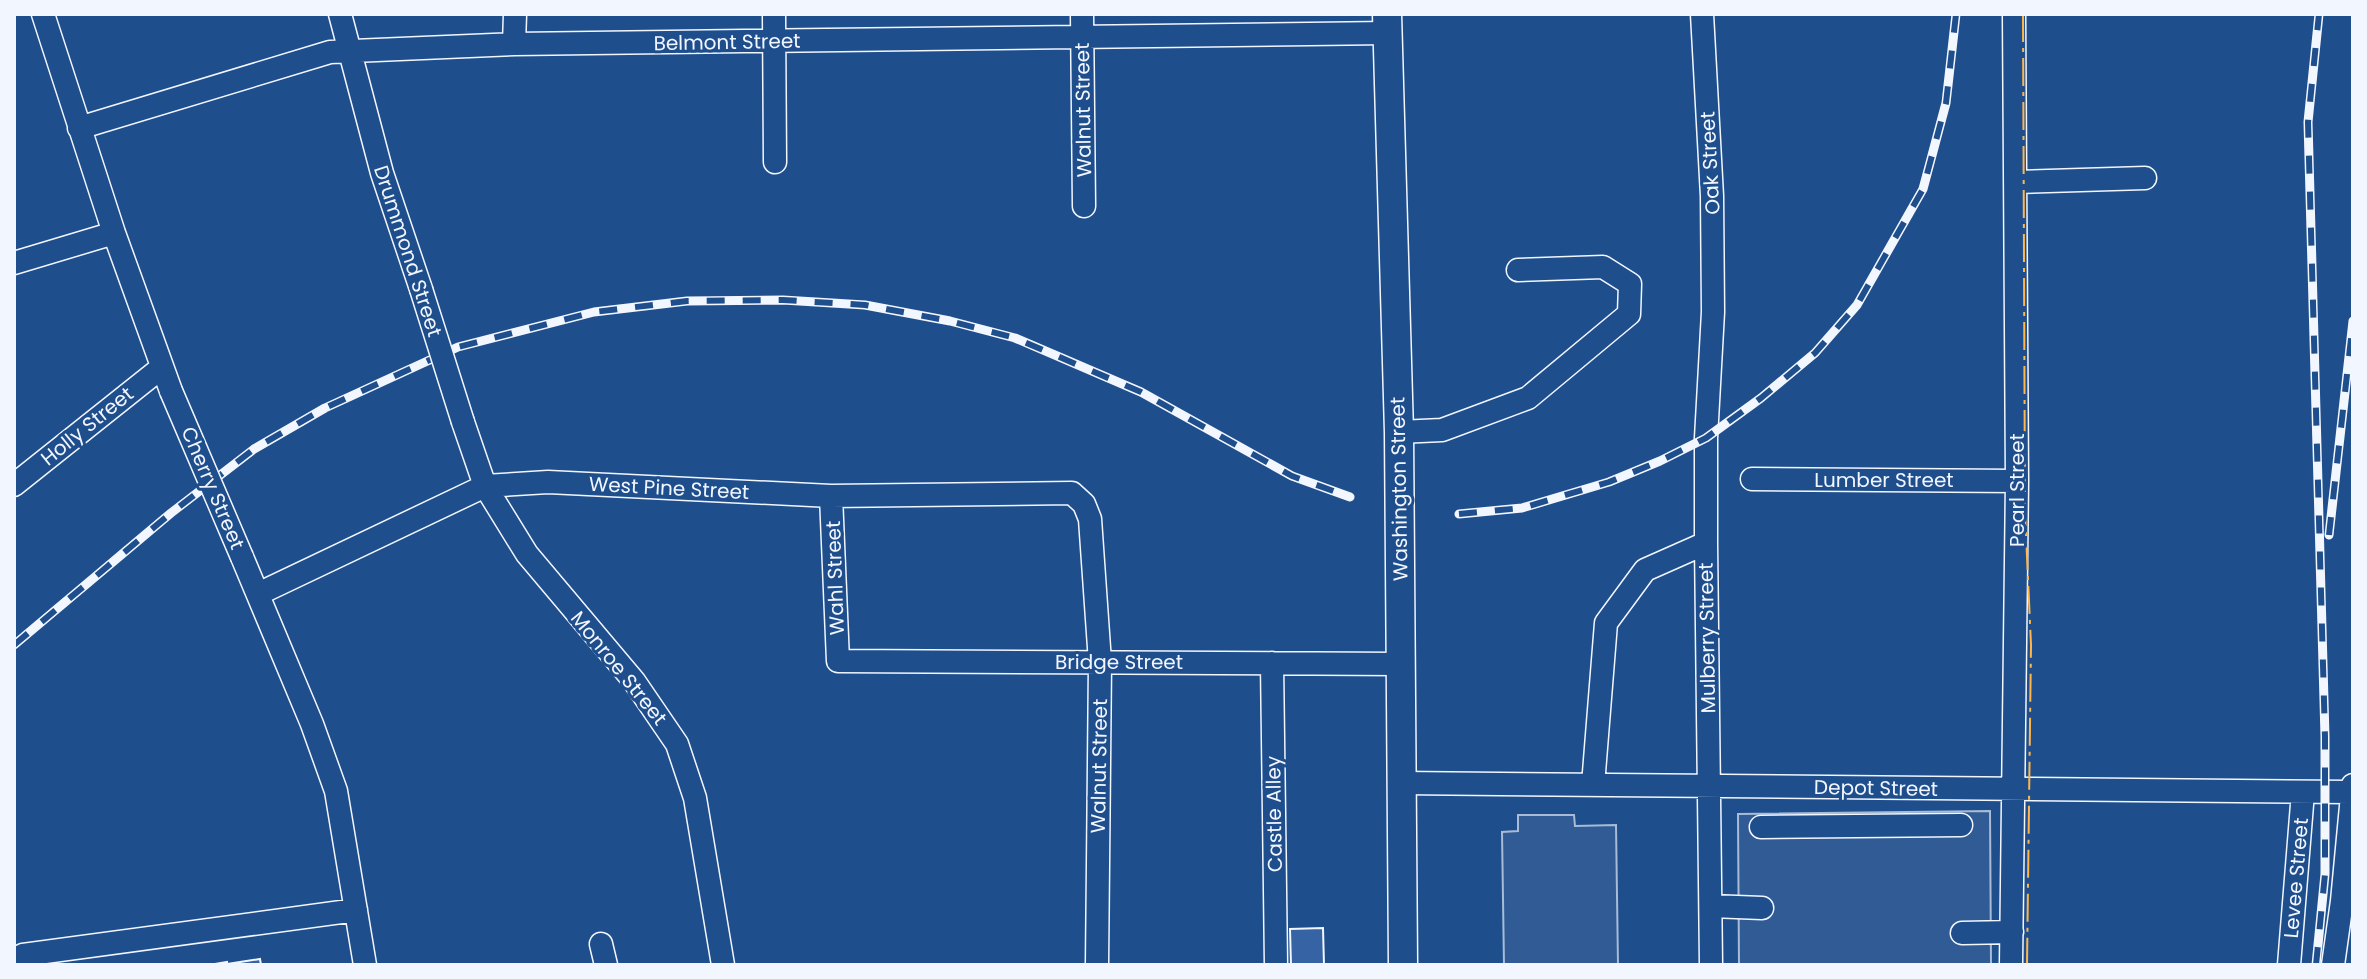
<svg xmlns="http://www.w3.org/2000/svg" width="2367" height="979" font-family="Poppins,sans-serif">
<rect width="100%" height="100%" fill="#1f4e8c"/>
<!-- parking -->
<path fill="#305b95" stroke="#a8bbd7" stroke-width="2" d="M1990,811L1991,965H1739L1738,814Z
M1518,815H1574L1575,826L1616,825L1618,965H1504L1502,832L1518,831Z"/>
<!-- building -->
<path fill="#3563a3" stroke="#f2f6ff" stroke-width="2" d="M1323,928L1324,965H1291L1290,929Z
M260,959L261,965H209L227,962V964Z"/>
<g fill="none" stroke-linecap="round" stroke-linejoin="round">
<defs>
<path id="minor" d="M43,14L114,233L171,391
M340,14L382,173L421,289
M774,14L775,162
M1082,14L1084,206
M1702,14L1712,196L1713,312L1706,438V543L1711,965
M514,44L515,14
M79,128L330,52L514,44L1387,33
M2016,182L2145,178
M14,263L114,233
M463,422L485,486L527,554L634,681L677,744L695,798L723,965
M1399,432L1442,430L1528,398L1629,314L1630,284L1603,267L1518,270
M1752,479L2017,481
M14,485L161,368
M831,496L838,661L1400,664
M242,557L312,724L336,791L365,965
M258,594L485,486L548,482L831,496L1072,493L1084,504L1090,519L1100,662L1097,965
M1272,663L1276,965
M1400,783L2351,792
M1593,785L1606,623L1645,570L1706,543
M1761,827L1961,825
M1711,906L1762,908
M1962,933L2012,932
M601,944L606,965
M14,959L23,955L356,910
M2011,965L2017,481L2014,14
M2289,965L2303,792
M2333,965L2342,901L2353,785"/>
<path id="major" d="M1387,14L1399,432L1403,965"/>
</defs>
<!-- minor casing -->
<use href="#minor" stroke="#f2f6ff" stroke-width="25"/>
<!-- major casing -->
<use href="#major" stroke="#f2f6ff" stroke-width="31"/>
<!-- minor -->
<use href="#minor" stroke="#1f4e8c" stroke-width="22"/>
<!-- major -->
<use href="#major" stroke="#1f4e8c" stroke-width="28"/>
<defs>
<path id="rail" d="M1459,514L1522,508L1609,482L1660,461L1706,438L1761,398L1815,353L1857,305L1923,189L1946,103L1956,14
M2329,535L2353,321
M14,645L171,513L254,449L325,408L458,347L594,312L687,301L783,300L865,305L950,321L1015,338L1141,392L1292,476L1350,497
M2316,965L2325,874V737L2308,122L2319,14"/>
</defs>
<!-- rail casing -->
<use href="#rail" stroke="#f2f6ff" stroke-width="9"/>
<!-- rail -->
<use href="#rail" stroke="#1f4e8c" stroke-width="6" stroke-dasharray="18" stroke-linecap="butt"/>
<defs>
<path id="minor-bridge" d="M421,289L463,422
M171,391L242,557"/>
</defs>
<!-- minor-bridge casing -->
<use href="#minor-bridge" stroke="#f2f6ff" stroke-width="25" stroke-linecap="butt"/>
<!-- minor-bridge -->
<use href="#minor-bridge" stroke="#1f4e8c" stroke-width="22"/>
<!-- power -->
<path stroke="#ffb74d" stroke-width="2" stroke-dasharray="28 6 4 6" stroke-linecap="butt" d="M2023,14L2025,512L2031,645L2027,965"/>
</g>
<g text-anchor="middle" stroke-width="6" stroke-linejoin="round" paint-order="stroke">
<!-- street labels -->
<g font-size="20" fill="#f2f6ff" stroke="#1f4e8c">
<text transform="translate(727 42) rotate(-1)" y="7">Belmont Street</text>
<text transform="translate(1083 110) rotate(-91)" y="7">Walnut Street</text>
<text transform="translate(1710 163) rotate(-93)" y="7">Oak Street</text>
<text transform="translate(408 251) rotate(72)" y="7">Drummond Street</text>
<text transform="translate(87 426) rotate(-39)" y="7">Holly Street</text>
<text x="1884" y="487">Lumber Street</text>
<text transform="translate(213 488) rotate(67)" y="7">Cherry Street</text>
<text transform="translate(669 488) rotate(3)" y="7">West Pine Street</text>
<text transform="translate(1399 489) rotate(-91)" y="7">Washington Street</text>
<text transform="translate(2017 490) rotate(-90)" y="7">Pearl Street</text>
<text transform="translate(835 578) rotate(-92)" y="7">Wahl Street</text>
<text transform="translate(1707 638) rotate(-91)" y="7">Mulberry Street</text>
<text x="1119" y="669">Bridge Street</text>
<text transform="translate(619 668) rotate(51)" y="7">Monroe Street</text>
<text transform="translate(1099 766) rotate(-89)" y="7">Walnut Street</text>
<text transform="translate(1876 788) rotate(1)" y="7">Depot Street</text>
<text transform="translate(1274 814) rotate(-91)" y="7">Castle Alley</text>
<text transform="translate(2296 878) rotate(-85)" y="7">Levee Street</text>
</g>
</g>
<!-- border -->
<rect width="2367" height="979" fill="none" stroke="#f2f6ff" stroke-width="32"/>
</svg>
